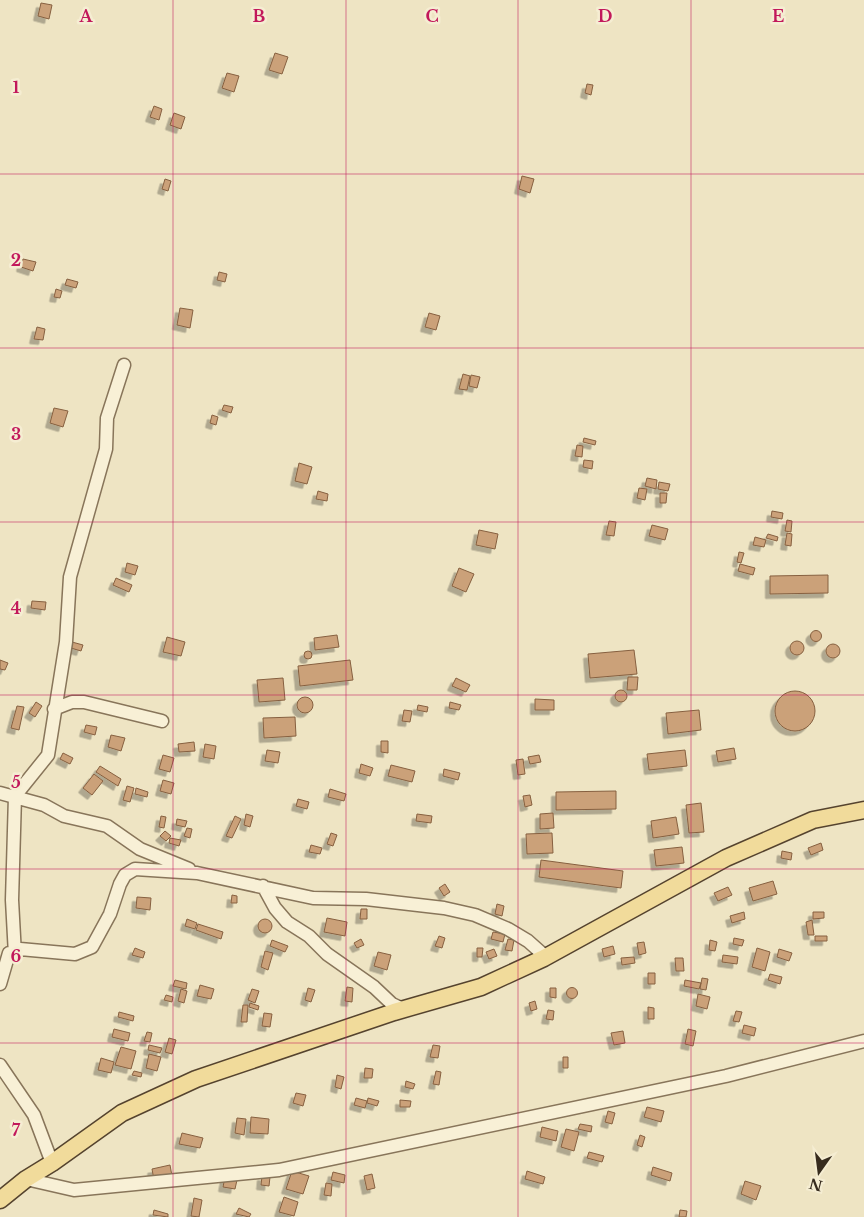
<svg xmlns="http://www.w3.org/2000/svg" width="864" height="1217" font-family="'Libre Baskerville',serif">
<defs>
<filter id="shadow"><feDropShadow dx="-4.5" dy="4.5" stdDeviation="0" flood-color="#0004"/></filter>
</defs>
<rect width="100%" height="100%" fill="#eee4c3"/>
<!-- building -->
<path fill="#cba179" stroke="#866040" filter="url(#shadow)" d="M41,3L52,5L49,19L38,16Z
M275,53L288,57L282,74L269,70Z
M227,73L239,76L234,92L222,88Z
M587,84L593,85L591,95L585,93Z
M154,106L162,109L159,120L150,117Z
M174,113L185,117L181,129L170,125Z
M522,176L534,179L530,193L519,189Z
M165,179L171,181L168,191L162,189Z
M23,259L36,262L33,271L21,267Z
M219,272L227,274L225,282L217,280Z
M67,279L78,282L76,288L65,285Z
M56,289L62,291L60,298L54,297Z
M180,308L193,310L190,328L177,325Z
M429,313L440,316L436,330L425,327Z
M37,327L45,329L43,340L34,339Z
M463,374L470,376L467,390L459,389Z
M471,375L480,377L477,388L469,386Z
M224,405L233,407L231,413L222,410Z
M54,408L68,411L63,427L50,423Z
M212,415L218,417L216,425L210,423Z
M584,438L596,441L595,445L583,442Z
M577,445L583,446L582,457L575,456Z
M584,460L593,461L592,469L583,467Z
M299,463L312,467L307,484L295,481Z
M647,478L657,480L656,489L645,486Z
M659,482L670,484L668,491L658,489Z
M639,488L647,489L645,500L637,498Z
M318,491L328,494L327,501L316,499Z
M660,493H667L666,503H660Z
M772,511L783,513L782,519L771,517Z
M787,520L792,521L791,532L785,531Z
M609,521L616,522L614,536L606,535Z
M652,525L668,529L665,540L649,536Z
M479,530L498,534L495,549L476,545Z
M787,533L792,534L791,546L785,545Z
M768,534L778,537L777,541L766,538Z
M755,537L766,540L764,547L753,545Z
M739,552L744,553L741,563L737,562Z
M127,563L138,566L135,575L125,572Z
M740,564L755,568L753,575L738,571Z
M459,568L474,574L466,592L452,586Z
M828,575V593L770,594V576Z
M116,578L132,585L129,592L113,585Z
M32,601L46,602L45,610L31,608Z
M810.5 636a5.5 5.5 0 1 1 11 0a5.5 5.5 0 1 1-11 0Z
M337,635L339,647L315,650L314,638Z
M167,637L185,642L181,656L163,652Z
M790 648a7 7 0 1 1 14 0a7 7 0 1 1-14 0Z
M72,642L83,645L81,651L71,648Z
M826 651a7 7 0 1 1 14 0a7 7 0 1 1-14 0Z
M634,650L637,674L590,678L588,654Z
M304 655a4 4 0 1 1 8 0a4 4 0 1 1-8 0Z
M0,660L8,663L5,670L0,669Z
M350,660L353,680L300,686L298,666Z
M628,677H638L637,690H627Z
M283,678L285,700L259,702L257,680Z
M456,678L470,685L466,692L452,686Z
M615 696a6 6 0 1 1 12 0a6 6 0 1 1-12 0Z
M775 711a20 20 0 1 1 40 0a20 20 0 1 1-40 0Z
M297 705a8 8 0 1 1 16 0a8 8 0 1 1-16 0Z
M535,699L554,700V710H535Z
M36,702L42,706L35,717L29,713Z
M450,702L461,705L459,710L449,708Z
M418,705L428,707L427,712L417,710Z
M17,706L24,707L19,730L11,728Z
M404,710L412,711L410,722L402,721Z
M699,710L701,730L668,734L666,713Z
M295,717L296,736L264,738L263,718Z
M86,725L97,727L95,735L84,732Z
M111,735L125,738L121,751L108,747Z
M381,741H388V753L381,752Z
M194,742L195,751L179,752L178,744Z
M205,744L216,746L214,759L203,757Z
M734,748L736,759L718,762L716,751Z
M267,750L280,752L278,763L265,761Z
M685,750L687,766L649,770L647,754Z
M63,753L73,758L70,764L60,759Z
M163,755L174,758L170,772L159,769Z
M539,755L541,762L530,764L528,757Z
M523,759L525,774L518,775L516,760Z
M361,764L373,768L370,776L359,773Z
M391,765L415,771L412,782L388,776Z
M100,766L121,779L118,786L96,772Z
M444,769L460,773L458,780L443,776Z
M94,774L103,781L92,795L83,788Z
M163,780L174,783L171,794L160,791Z
M127,786L134,788L130,802L123,800Z
M136,788L148,792L147,797L135,794Z
M330,789L346,794L344,801L328,797Z
M616,791V809L556,810V792Z
M530,795L532,805L525,807L523,796Z
M298,799L309,802L307,809L296,806Z
M701,803L704,832L689,833L686,805Z
M553,813L554,828L540,829V814Z
M246,814L253,816L250,827L244,825Z
M417,814L432,816L431,823L416,821Z
M161,816L166,817L164,828L159,827Z
M235,816L241,819L232,838L226,836Z
M676,817L679,834L653,838L651,821Z
M177,819L187,821L185,827L176,825Z
M187,828L192,829L190,838L184,836Z
M165,831L171,836L166,841L160,836Z
M331,833L337,835L333,846L327,844Z
M552,833L553,853L527,854L526,834Z
M170,838L181,840L179,846L169,843Z
M821,843L823,850L811,855L808,848Z
M311,845L322,848L320,854L309,852Z
M682,847L684,863L656,866L654,850Z
M782,851L792,853L791,860L781,858Z
M541,860L623,871L621,888L539,877Z
M773,881L777,894L753,901L749,888Z
M445,884L450,892L444,896L439,888Z
M728,887L732,895L718,901L714,893Z
M232,895L237,896V903H231Z
M137,897L151,898L150,910L136,908Z
M497,904L504,906L502,916L495,914Z
M361,909H367V919H360Z
M744,912L745,919L732,923L730,916Z
M813,912H824V918L813,919Z
M327,918L347,922L345,936L324,932Z
M258 926a7 7 0 1 1 14 0a7 7 0 1 1-14 0Z
M187,919L197,923L195,929L185,926Z
M812,920L814,935H808L806,922Z
M198,924L223,932L221,939L196,930Z
M493,932L505,934L503,942L491,939Z
M439,936L445,938L442,948L435,946Z
M815,936H827V941H815Z
M734,938L744,940L742,946L733,944Z
M361,939L364,945L357,948L354,943Z
M508,939L514,940L512,951L505,950Z
M272,940L288,946L285,952L270,946Z
M710,940L717,942L715,951L709,950Z
M644,942L646,953L639,955L637,943Z
M613,946L615,954L604,957L602,949Z
M135,948L145,952L143,958L132,955Z
M477,948H483L482,957H477Z
M757,948L770,952L765,971L752,967Z
M494,949L497,956L489,959L486,952Z
M779,949L792,953L789,961L777,957Z
M265,951L273,953L268,970L261,967Z
M378,952L391,955L387,970L374,966Z
M723,955L738,957L737,964L722,962Z
M634,957L635,963L622,965L621,958Z
M675,958H683L684,971H676Z
M648,973H655V984H648Z
M770,974L782,977L780,984L768,980Z
M702,978L708,979L706,990L700,989Z
M175,980L187,983L186,989L173,986Z
M685,980L701,983L699,989L684,986Z
M200,985L214,989L211,999L197,996Z
M347,987L353,988L352,1002L345,1001Z
M566.5 993a5.5 5.5 0 1 1 11 0a5.5 5.5 0 1 1-11 0Z
M308,988L315,990L311,1002L305,1000Z
M550,988H556V998L550,997Z
M181,989L187,991L184,1003L178,1001Z
M252,989L259,991L255,1003L248,1000Z
M698,994L710,997L707,1009L696,1006Z
M166,995L173,997L172,1002L164,1000Z
M535,1001L537,1009L531,1011L529,1003Z
M250,1003L259,1006L258,1010L249,1007Z
M243,1005H248L247,1022H241Z
M648,1007L654,1008V1019H648Z
M548,1010L554,1011L553,1020L546,1019Z
M736,1011L742,1012L739,1022L733,1021Z
M119,1012L134,1016L133,1021L118,1017Z
M264,1013L272,1014L270,1027L262,1026Z
M744,1025L756,1028L754,1036L742,1033Z
M114,1029L130,1033L128,1041L112,1037Z
M688,1029L696,1031L693,1046L685,1044Z
M623,1031L625,1043L614,1045L611,1033Z
M147,1032L152,1033L150,1042L144,1041Z
M169,1038L176,1040L172,1054L165,1052Z
M149,1045L162,1048L160,1053L148,1050Z
M433,1045L440,1046L438,1058L430,1057Z
M121,1047L136,1051L131,1069L115,1065Z
M149,1054L161,1057L157,1071L146,1068Z
M563,1057H568V1068H563Z
M101,1058L114,1062L111,1073L98,1070Z
M365,1068L373,1069L372,1078H364Z
M134,1071L142,1073L141,1077L132,1075Z
M436,1071L441,1072L439,1085L433,1084Z
M337,1075L344,1077L341,1089L335,1087Z
M406,1081L415,1084L413,1089L405,1087Z
M296,1093L306,1095L303,1106L293,1103Z
M356,1098L367,1101L365,1108L354,1105Z
M368,1098L379,1101L377,1106L367,1103Z
M400,1100L411,1101L410,1107H400Z
M647,1107L664,1111L661,1122L644,1117Z
M608,1111L615,1113L612,1124L605,1122Z
M251,1117L269,1119L268,1134L250,1133Z
M237,1118L246,1119L244,1135L235,1133Z
M580,1124L592,1126L591,1132L578,1129Z
M542,1127L558,1131L556,1141L540,1137Z
M566,1129L579,1132L574,1151L561,1147Z
M182,1133L203,1138L200,1148L179,1144Z
M640,1135L645,1137L642,1147L637,1145Z
M589,1152L604,1156L602,1162L587,1158Z
M170,1165L172,1176L154,1180L152,1169Z
M653,1167L672,1173L670,1181L651,1175Z
M292,1171L309,1176L303,1194L286,1189Z
M527,1171L545,1177L543,1184L525,1179Z
M333,1172L345,1175L344,1183L331,1180Z
M372,1174L375,1188L367,1190L364,1176Z
M262,1176L270,1177L269,1186L261,1185Z
M225,1177L237,1180L235,1189L223,1187Z
M745,1181L761,1186L756,1200L741,1194Z
M326,1183L332,1184L331,1196L324,1195Z
M284,1197L298,1202L294,1216L279,1212Z
M194,1198L202,1200L199,1217L191,1216Z
M239,1208L251,1214L249,1217L236,1214Z
M154,1210L168,1214V1217L153,1215Z
M680,1210L687,1211L686,1217H679Z"/>
<g fill="none" stroke-linecap="round" stroke-linejoin="round">
<defs>
<path id="minor" d="M54,709L72,702H84L162,721
M0,793L44,805L64,816L107,826L140,849L189,869
M263,886L275,908L287,922L309,936L327,954L374,987L392,1004L405,1010
M15,955L12,900L15,796L48,755L66,642L70,577L106,449L107,418L124,365
M0,984L9,953L15,955L20,949L75,954L92,947L110,914L120,884L125,875L135,869L197,873L313,898L366,899L444,908L475,915L508,929L528,941L546,957
M0,1065L34,1115L52,1163
M26,1179L74,1190L279,1170L726,1076L864,1041"/>
<path id="major" d="M0,1200L26,1179L52,1163L122,1113L196,1079L394,1012L481,987L544,958L726,858L813,820L864,810"/>
</defs>
<!-- minor casing -->
<use href="#minor" stroke="#88755a" stroke-width="15"/>
<!-- major casing -->
<use href="#major" stroke="#55432e" stroke-width="19"/>
<!-- minor -->
<use href="#minor" stroke="#f8f0d6" stroke-width="12"/>
<!-- major -->
<use href="#major" stroke="#f1db9b" stroke-width="16"/>
</g>
<!-- grid -->
<path fill="none" stroke="#c2185b" stroke-width="1" stroke-opacity="0.55" d="M173,0V1217M346,0V1217M518,0V1217M691,0V1217M0,174H864M0,348H864M0,522H864M0,695H864M0,869H864M0,1043H864"/>
<g font-size="16" text-anchor="middle" font-weight="bold" fill="#c2185b" stroke="#f5edd2" stroke-width="5" stroke-linejoin="round" paint-order="stroke">
<text x="86" y="22">A</text>
<text x="259" y="22">B</text>
<text x="432" y="22">C</text>
<text x="605" y="22">D</text>
<text x="778" y="22">E</text>
<text x="16" y="93">1</text>
<text x="16" y="266">2</text>
<text x="16" y="440">3</text>
<text x="16" y="614">4</text>
<text x="16" y="788">5</text>
<text x="16" y="962">6</text>
<text x="16" y="1136">7</text>
</g>
<!-- north arrow -->
<g transform="translate(819 1172) rotate(194)" stroke="#f5edd2" stroke-width="4" paint-order="stroke">
<path d="M0-4L9 19L0 12L-9 19Z" fill="#372c1e"/>
<text y="-8" font-size="14" font-weight="bold" text-anchor="middle" fill="#372c1e">N</text>
</g>
</svg>
